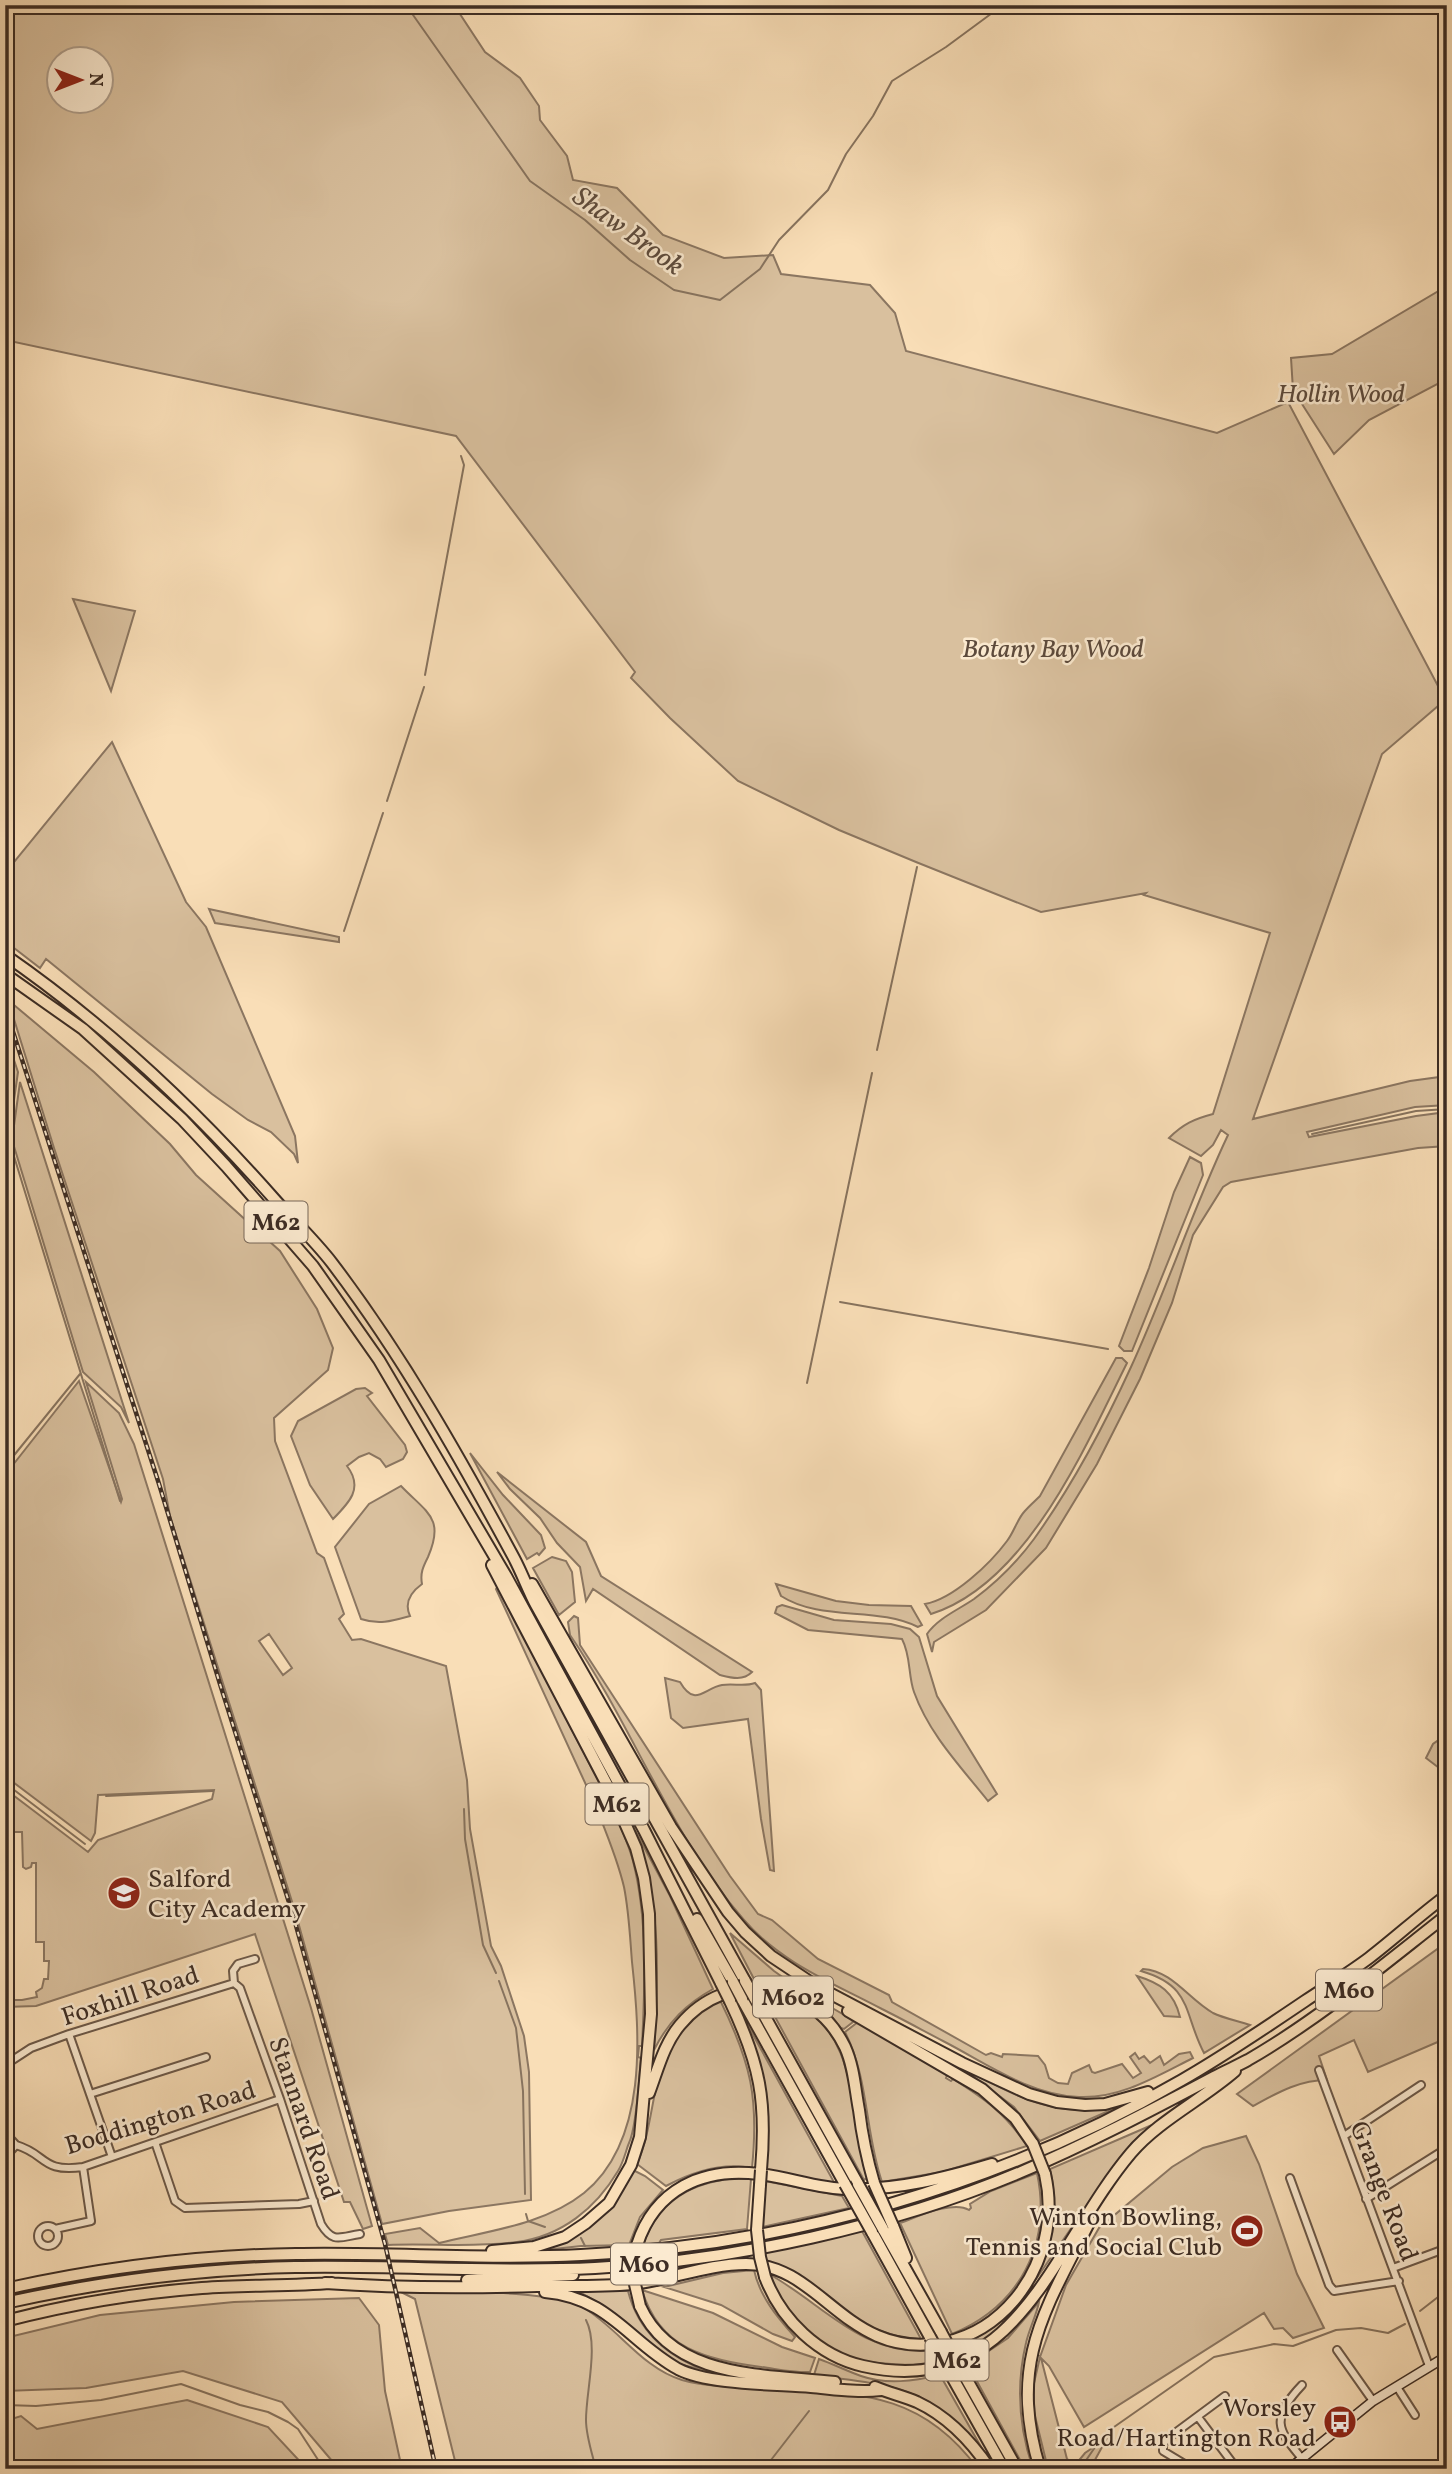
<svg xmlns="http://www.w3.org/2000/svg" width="1452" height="2474" font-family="Vollkorn,serif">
<rect width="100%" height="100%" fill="#f9deb7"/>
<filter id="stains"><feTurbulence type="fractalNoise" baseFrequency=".00286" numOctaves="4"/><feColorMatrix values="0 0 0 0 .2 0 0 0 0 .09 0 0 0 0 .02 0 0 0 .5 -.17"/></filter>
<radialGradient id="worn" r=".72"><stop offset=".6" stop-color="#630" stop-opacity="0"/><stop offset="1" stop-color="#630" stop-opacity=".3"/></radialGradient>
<!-- green -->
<path fill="#d9c09e" stroke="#8b7661" stroke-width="2" fill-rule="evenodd" d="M5,5H454L485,52L520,78L539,106L540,120L567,156L573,180L617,188L663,235L724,258L773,255L781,274L870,285L895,313L906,351L1217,433L1288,402L1447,703V720L1438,706L1382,754L1253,1119L1410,1081L1447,1076V1105L1415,1107L1307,1132L1309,1137L1416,1116L1447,1112V1146L1418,1148L1231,1182L1223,1187L1193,1235L1172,1303L1140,1379L1097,1464L1046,1548L986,1610L934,1642L932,1652L927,1634C938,1618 958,1610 974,1599C997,1582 1017,1562 1034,1539C1072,1486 1104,1426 1131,1367C1166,1291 1192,1211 1228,1135L1221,1130L1213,1145L1201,1156L1169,1138C1183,1124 1194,1119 1213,1114L1270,933L1144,895L1146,893L1041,912L916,862L839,830L738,781L670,718L631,678L635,672L456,436L5,340ZM60,60H102V102H60Z
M1447,286V379L1369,420L1334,454L1293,390L1291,358L1332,354Z
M73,599L135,611L111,691Z
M112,742L186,902L206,927L295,1136L298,1163L294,1154L271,1132L248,1120L212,1094L46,959L40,968L5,941V873Z
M209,909L339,937V942L215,923Z
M8,1000L94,1072L170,1144L196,1175L280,1251L317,1309L333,1348L328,1370L274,1418L275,1441L317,1553L324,1558L344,1614L339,1619L352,1640L361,1639L446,1666L467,1780L470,1829L491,1946L501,1966L524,2036L529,2072L531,2200L449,2211L382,2224L295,1911L170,1516L163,1479L54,1148ZM269,1634L292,1668L283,1675L259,1641Z
M5,1033L18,1072L9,1135L5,1123Z
M20,1082L129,1423L121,1407L83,1372L12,1140Z
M1190,1157L1201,1163L1203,1175L1132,1351H1124L1119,1346L1149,1268L1174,1192Z
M1116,1358H1122L1127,1363C1085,1447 1027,1584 931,1614L925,1604C953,1599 990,1564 1007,1541C1014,1532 1017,1520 1024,1512C1029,1506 1035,1501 1040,1496Z
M79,1381L121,1502L122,1499L86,1382L119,1413L134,1444L311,2008L372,2226L363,2229L350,2202H344L255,1934L36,2006L5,2007V2000H22L37,1997L36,1992L42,1988L44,1979H48L49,1961H44V1942H36V1863H32L31,1867L26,1869L23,1867L22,1832H5V1789L88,1852L98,1840L212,1799L214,1790L98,1795L95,1833L91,1841L5,1776V1475Z
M365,1388L372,1393L367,1396L405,1445L407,1452L403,1459L386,1467L380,1459L369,1453L359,1457L347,1466C364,1488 349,1503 333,1519L310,1485L291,1436L298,1421L356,1389Z
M470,1453L503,1495L541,1535L545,1548L539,1555L537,1553L527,1559Z
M497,1472L586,1542L601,1576L752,1672C743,1681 732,1678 720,1675L593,1589L586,1601L580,1567L557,1543L540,1518L510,1489Z
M401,1486C427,1513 445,1518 428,1557C423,1567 420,1573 422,1584C411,1592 404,1603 410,1616C392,1621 379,1625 361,1619L335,1547L369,1504Z
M552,1557L566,1561L572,1572L575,1602L559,1615L533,1568Z
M776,1584L836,1601L869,1605L911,1606L922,1625L918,1627C876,1606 822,1622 781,1596Z
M498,1586L608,1800L609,1804L601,1806L598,1811L496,1589Z
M782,1605L834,1620L891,1624L910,1629L919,1637L937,1696L997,1794L988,1801C961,1767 929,1734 914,1692C908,1675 911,1656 902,1639L808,1630L775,1613L777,1607Z
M574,1616L578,1618L580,1645L730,1876L758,1914L772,1920L818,1959L889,1995L892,2002L986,2055L991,2053L1002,2057L1003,2054L1038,2056L1045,2065L1049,2078L1058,2083L1068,2084L1072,2073L1089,2065L1092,2072L1095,2073L1122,2064L1133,2078L1141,2073L1130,2057L1135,2053L1139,2059L1144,2056L1150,2063L1160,2056L1164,2065L1179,2054L1190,2052L1193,2058C1157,2076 1120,2099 1079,2097C1029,2095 986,2063 943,2041C922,2030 902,2019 882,2009C833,1983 781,1963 744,1920C671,1836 633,1727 570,1635L568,1622Z
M665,1678L680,1682C695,1708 704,1688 722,1685C734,1683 744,1687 755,1683L761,1690L774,1871L770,1870L761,1819L748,1719L683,1728L671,1718Z
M1447,1734V1774L1426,1758L1433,1744Z
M611,1805C619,1823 628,1842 633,1861C648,1920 645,1985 642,2046H639L638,2057L641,2058C639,2078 637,2126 629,2143C626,2150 624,2161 618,2171C596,2208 562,2236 517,2242C475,2248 430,2243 388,2245L385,2234L420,2228L439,2243C487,2231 544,2225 584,2193C648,2141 640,2035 632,1962C630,1937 629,1912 624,1887C618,1861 608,1837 598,1812Z
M635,1830L670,1896L713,1989C686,2004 668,2022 654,2050C659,1975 661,1902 635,1830Z
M730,1933L774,1971L798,1988L754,1979Z
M1447,1942V2038L1368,2072L1354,2040L1319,2056L1327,2080C1299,2080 1277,2093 1253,2106L1237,2094Z
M1143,1969C1173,1971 1188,1999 1213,2013C1223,2018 1238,2021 1250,2025L1204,2053C1183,2013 1193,1986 1141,1971Z
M1137,1976C1160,1983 1174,1992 1180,2017L1164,2016Z
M762,1993C772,1996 784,1998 793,2002C861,2033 849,2119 867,2178L864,2180Z
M720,2000C751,2063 759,2098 752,2168C722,2162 692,2172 666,2186L637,2164C658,2118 649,2053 691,2017C699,2010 711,2006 720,2000Z
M735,2002L835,2184L766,2170L767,2128Z
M822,2002L851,2019L853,2022L844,2029L841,2028L829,2013L830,2011Z
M858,2022L947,2075L946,2078L951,2081L953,2079C985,2099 1006,2114 1027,2146L942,2172L882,2182C865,2133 869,2079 845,2032Z
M962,2068C999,2087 1036,2109 1079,2110C1094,2110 1111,2105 1127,2103L1040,2141L1014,2107Z
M1152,2125L1132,2143L1119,2159L1034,2282C1051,2246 1059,2209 1050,2169Z
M1246,2136L1259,2164L1297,2274L1324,2328L1293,2338L1283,2328L1274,2329L1264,2313L1084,2427L1049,2366L1041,2358L1067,2459L1076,2464L1085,2453L1107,2438L1090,2469H1048L1034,2412V2383L1040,2357L1066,2285L1099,2228L1172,2167L1203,2148Z
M1033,2160V2162C988,2181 941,2196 895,2210L894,2208L956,2189Z
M633,2170L645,2176L663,2190L640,2217L629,2245L581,2246L536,2251L614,2201Z
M1037,2173C1052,2244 1020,2306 952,2334L900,2223C917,2217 953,2200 969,2210L971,2208L970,2204L991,2191Z
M729,2179H751L747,2229L661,2240L659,2243L643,2245C657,2204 687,2184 729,2179Z
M765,2181L842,2196L849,2208L762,2227Z
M854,2218L856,2221L763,2242L762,2239Z
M862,2231L921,2339C869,2339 810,2290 766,2263L764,2253Z
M748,2241L749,2243L641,2258V2256Z
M707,2263L710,2264L640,2278V2271Z
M754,2270C760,2297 777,2317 795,2337L792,2341L773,2334L721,2305L664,2287L723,2273Z
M769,2274C823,2304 860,2354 928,2351L934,2363C919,2366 906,2365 891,2364C883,2363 873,2363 864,2362C819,2353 786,2314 769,2274Z
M642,2290L713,2313L782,2347L815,2358L810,2372C794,2373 777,2369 761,2367C706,2359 660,2350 642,2290Z
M578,2291H628C639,2334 669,2358 710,2372L675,2363L604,2306Z
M401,2292C445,2293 549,2288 584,2308C619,2329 642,2368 682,2380C704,2386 727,2387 750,2388C845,2395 915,2383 978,2469H457L415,2299Z
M359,2298L379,2325L385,2391L402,2469H366L333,2462L282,2402L183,2371L86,2388L5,2391V2338L100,2315L234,2302Z
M1039,2302C1037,2314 1029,2329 1026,2343C1016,2385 1019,2428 1033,2469H1025L968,2365L1008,2338Z
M1002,2320L1004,2323L981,2343L962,2353L958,2345L981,2335Z
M819,2359C833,2364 847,2371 861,2376C887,2385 914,2381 940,2375L984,2452C968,2442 956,2422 941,2410C905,2382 857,2382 814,2375Z
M187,2400L268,2427L307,2469H230L227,2467L211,2469H5V2421L21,2416L37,2429Z"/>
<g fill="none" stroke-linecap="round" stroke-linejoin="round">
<!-- stream -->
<path stroke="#87735e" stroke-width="2" d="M406,5L530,181L585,220L630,260L674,290L720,300L760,269L779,240L828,190L846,154L873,116L892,81L946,47L1003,5
M425,675L464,465L461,456
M387,801L424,687
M344,931L383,813
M877,1050L917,867
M5,1127L120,1501
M1312,1134L1416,1111L1447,1109
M5,1154L11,1147
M840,1302L1108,1349
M807,1383L872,1073
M11,1459L80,1374
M5,1783L85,1844
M106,1796L213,1791
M464,1809L465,1839L483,1945L496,1973
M499,1981L516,2028L523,2091L525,2194
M526,2214L528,2221L545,2227
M581,2238L585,2246
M1420,2311L1447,2290
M586,2320C599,2345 586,2391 586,2420C586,2436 592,2453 596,2469
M5,2405L36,2406L101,2400L181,2384L240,2405L268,2412L288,2422L298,2429L324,2469
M764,2469L809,2411
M1080,2469L1100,2440L1114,2427L1214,2357L1274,2344L1293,2346L1336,2330L1361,2328L1388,2333L1405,2324"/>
<defs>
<path id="street" d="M234,1983L240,1988L280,2099L321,2224C333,2244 340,2237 360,2234
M69,2034L112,2157
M5,2065L31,2048L69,2034L234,1983L233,1971L238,1964L255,1959
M1319,2070L1429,2366
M90,2094L206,2057
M5,2133L16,2145
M1344,2136L1421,2085
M155,2142L175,2201L185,2208L299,2204L314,2201
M16,2145C47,2154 41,2173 83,2167L280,2099
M5,2157L16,2145
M1290,2178L1329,2285L1334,2291L1399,2281
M1366,2199L1447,2148
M38 2236a10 10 0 1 1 20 0a10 10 0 1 1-20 0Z
M55,2229L91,2221L83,2167
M1393,2268L1447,2248
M1337,2350L1373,2401
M1302,2385C1264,2425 1283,2433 1310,2469
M1397,2387L1415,2415
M1198,2417L1237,2469
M1193,2469L1163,2451V2444L1171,2436L1225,2396
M1215,2469L1231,2461
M1407,2469L1419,2464L1438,2469"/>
<path id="secondary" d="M1289,2469L1373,2401L1447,2356"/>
<path id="highway" d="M5,955C106,1025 195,1109 276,1201C294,1221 315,1241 332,1263C402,1355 459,1456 514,1558C522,1573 528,1590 536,1605C605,1731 675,1856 745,1981
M5,974L83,1029L182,1119L226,1166L313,1266L379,1360L506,1576L644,1830L721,1983
M532,1584L671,1827L728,1912L745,1932L771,1956L816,1986L962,2063L1029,2094L1057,2102L1085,2105L1105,2104L1148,2092
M697,1919L733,1982
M754,1997L858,2184
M742,1999L845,2184
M730,2001C760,2064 767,2101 761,2170
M848,2011L982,2089L1015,2118L1033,2144
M649,2093C658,2069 664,2044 680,2025C728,1967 813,1981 845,2047C854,2067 855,2089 859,2110C862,2135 867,2159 874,2183
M893,2226L906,2258
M883,2229L941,2332
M757,2230L760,2185
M872,2232L930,2337
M637,2245C655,2189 703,2167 759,2174C789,2177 818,2189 849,2189C898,2190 945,2178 992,2164
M492,2251L534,2247L565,2237L586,2223L609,2203L631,2165L640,2137L651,2014L649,1914L644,1878L636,1848L613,1796L492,1565
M765,2277C781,2320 819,2356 863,2366C1017,2401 1053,2245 1131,2153C1158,2121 1203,2099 1235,2071
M467,2280L573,2275
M325,2283C395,2288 466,2288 537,2286C568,2286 600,2287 632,2284C670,2280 708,2264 746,2264C823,2264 846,2362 946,2342C974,2336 997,2321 1016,2298C1044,2263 1055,2218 1045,2174
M5,2289C100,2268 198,2255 296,2254C391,2252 486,2260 581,2255C789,2246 1001,2185 1182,2080C1224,2056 1265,2028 1305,2001C1326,1987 1349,1973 1369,1958C1395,1938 1420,1915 1447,1895
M545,2292C610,2298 628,2341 678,2369C709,2385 775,2384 811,2387C834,2389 858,2393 881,2390
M5,2303C100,2282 198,2269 295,2267C395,2265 495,2273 595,2268C733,2261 893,2226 1021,2172C1087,2144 1150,2111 1214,2077C1225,2071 1237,2066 1248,2060C1319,2019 1383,1965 1447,1915
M640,2306C673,2380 767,2374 835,2382
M5,2321C70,2304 136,2293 202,2288C246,2285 289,2286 332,2283
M962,2371L1017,2469
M951,2375L1004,2469
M875,2387C889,2393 903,2396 917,2402C947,2416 971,2441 990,2469
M1040,2469C1008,2363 1044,2312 1090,2221"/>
</defs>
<!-- street casing -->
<use href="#street" stroke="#6c5949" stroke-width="10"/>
<!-- secondary casing -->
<use href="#secondary" stroke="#3d2d24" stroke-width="11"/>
<!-- highway casing -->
<use href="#highway" stroke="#3d2d24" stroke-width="14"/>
<!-- street -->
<use href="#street" stroke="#fbead0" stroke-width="6"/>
<!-- secondary -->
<use href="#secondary" stroke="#fbead0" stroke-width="8"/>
<!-- highway -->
<use href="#highway" stroke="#f9deb7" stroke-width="10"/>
<defs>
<path id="rail" d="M5,1007L159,1484L220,1684L293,1915L385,2244L436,2469"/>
</defs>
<!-- rail casing -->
<use href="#rail" stroke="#3d2d24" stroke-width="4.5"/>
<!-- rail -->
<use href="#rail" stroke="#fbead0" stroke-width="2" stroke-dasharray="5" stroke-linecap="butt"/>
<defs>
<path id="highway-bridge" d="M745,1981L754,1997
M733,1982L742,1999
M721,1983L730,2001
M1033,2144L1045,2174
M874,2183L893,2226
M845,2184L872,2232
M858,2184L883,2229
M760,2185L761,2170
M757,2230L760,2257L765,2277
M637,2245L634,2280L640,2306
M941,2332L962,2371
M930,2337L951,2375"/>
</defs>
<!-- highway-bridge casing -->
<use href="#highway-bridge" stroke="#3d2d24" stroke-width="14" stroke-linecap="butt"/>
<!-- highway-bridge -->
<use href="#highway-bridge" stroke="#f9deb7" stroke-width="10"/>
</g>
<!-- icons -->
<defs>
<symbol id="school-disc" viewBox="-11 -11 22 22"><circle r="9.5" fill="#8f2418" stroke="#fbead0"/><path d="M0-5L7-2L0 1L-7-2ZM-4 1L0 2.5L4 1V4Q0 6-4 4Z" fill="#fff"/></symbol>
<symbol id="stadium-disc" viewBox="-11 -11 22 22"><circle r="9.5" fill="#8f2418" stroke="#fbead0"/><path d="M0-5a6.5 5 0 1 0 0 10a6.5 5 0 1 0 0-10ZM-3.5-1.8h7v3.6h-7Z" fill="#fff"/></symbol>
<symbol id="bus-disc" viewBox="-11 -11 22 22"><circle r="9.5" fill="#8f2418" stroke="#fbead0"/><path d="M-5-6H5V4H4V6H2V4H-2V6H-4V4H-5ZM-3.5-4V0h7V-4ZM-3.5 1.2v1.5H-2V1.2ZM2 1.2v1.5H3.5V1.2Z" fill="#fff"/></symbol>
</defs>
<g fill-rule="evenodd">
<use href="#school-disc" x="105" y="1874" width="38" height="38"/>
<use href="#stadium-disc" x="1228" y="2212" width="38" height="38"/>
<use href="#bus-disc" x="1321" y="2403" width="38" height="38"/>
</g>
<g text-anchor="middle" stroke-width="5" stroke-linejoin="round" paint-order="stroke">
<!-- shield labels -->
<g fill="#fbead0" stroke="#766658" stroke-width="2">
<rect x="244.5" y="1201.5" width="63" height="41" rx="5"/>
<rect x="585.5" y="1783.5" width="63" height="41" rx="5"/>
<rect x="1316" y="1969.5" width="66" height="41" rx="5"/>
<rect x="753" y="1976.5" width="80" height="41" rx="5"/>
<rect x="611" y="2243.5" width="66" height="41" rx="5"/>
<rect x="925.5" y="2339.5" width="63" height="41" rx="5"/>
</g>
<g font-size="24" font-weight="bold" fill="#3d2d24">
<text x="276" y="1230">M62</text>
<text x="617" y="1812">M62</text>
<text x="1349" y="1998">M60</text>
<text x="793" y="2005">M602</text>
<text x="644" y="2272">M60</text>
<text x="957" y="2368">M62</text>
</g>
<!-- park labels -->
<g font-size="26" font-style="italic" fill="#5c4a3c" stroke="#fbead0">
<text x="1341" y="402">Hollin Wood</text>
<text x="1053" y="657">Botany Bay Wood</text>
</g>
<!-- poi labels -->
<g font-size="26" fill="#3d2d24" stroke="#fbead0" text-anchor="end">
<text x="148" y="1887" text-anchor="start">Salford<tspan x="148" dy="30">City Academy</tspan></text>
<text x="1222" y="2225">Winton Bowling,<tspan x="1222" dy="30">Tennis and Social Club</tspan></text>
<text x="1316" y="2416">Worsley<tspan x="1316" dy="30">Road/Hartington Road</tspan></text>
</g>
<!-- street labels -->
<g font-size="26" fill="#3d2d24" stroke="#fbead0">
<text transform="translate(130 1995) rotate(-18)" y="9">Foxhill Road</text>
<text transform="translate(160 2117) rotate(-17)" y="9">Boddington Road</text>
<text transform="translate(305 2118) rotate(71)" y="9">Stannard Road</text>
<text transform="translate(1385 2191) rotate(69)" y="9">Grange Road</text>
</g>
<!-- water labels -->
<g font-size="28" font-style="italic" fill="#5c4a3c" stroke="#fbead0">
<text transform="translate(629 230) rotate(36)" y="10">Shaw Brook</text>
</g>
</g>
<!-- margin -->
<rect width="1452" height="2474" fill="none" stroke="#f9deb7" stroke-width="28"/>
<rect x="7" y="7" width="1438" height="2460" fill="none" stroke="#3d2d24" stroke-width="3.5"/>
<rect x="14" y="14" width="1424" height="2446" fill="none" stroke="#3d2d24" stroke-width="2"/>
<!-- north arrow -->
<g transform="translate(80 80) rotate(90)"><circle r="33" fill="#fbead0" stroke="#af9e8b" stroke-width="2"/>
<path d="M0-5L12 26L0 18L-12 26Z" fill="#8f2418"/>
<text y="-10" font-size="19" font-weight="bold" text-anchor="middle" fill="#3d2d24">N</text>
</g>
<rect width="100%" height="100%" filter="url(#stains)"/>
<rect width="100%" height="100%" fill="url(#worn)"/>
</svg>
